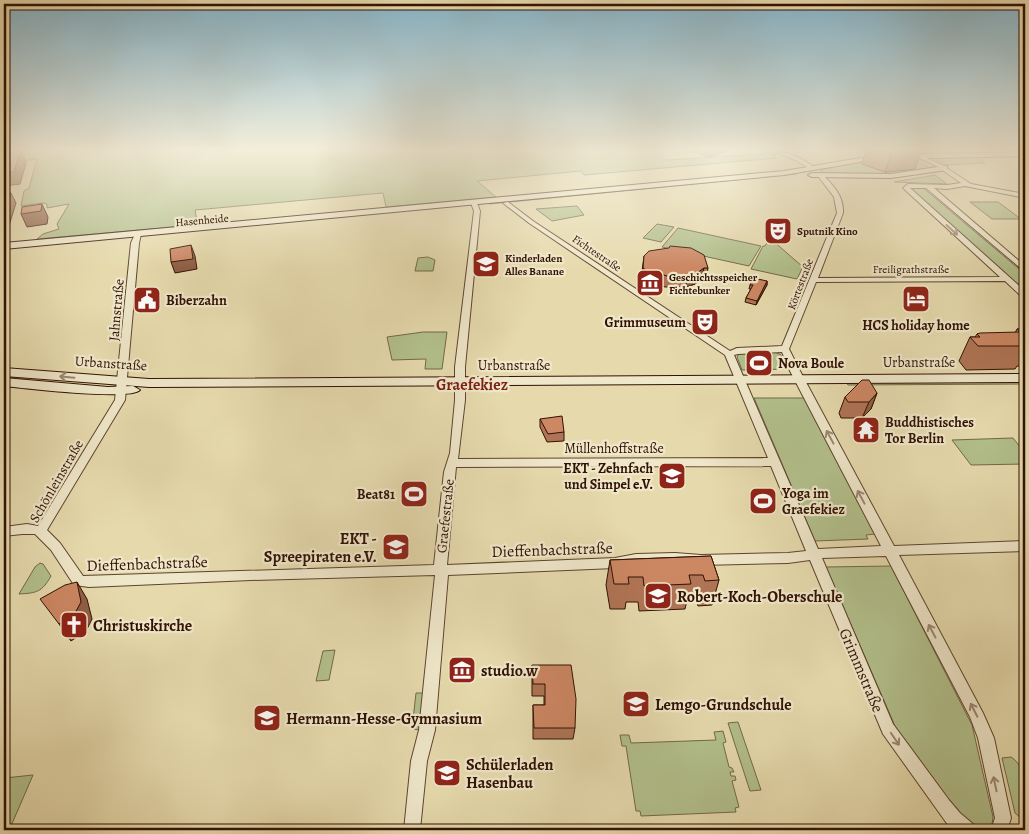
<svg xmlns="http://www.w3.org/2000/svg" width="1029" height="834" font-family="Alegreya,serif">
<rect width="100%" height="100%" fill="#e6daad"/>
<filter id="stains"><feTurbulence type="fractalNoise" baseFrequency=".004" numOctaves="4"/><feColorMatrix values="0 0 0 0 .2 0 0 0 0 .09 0 0 0 0 .02 0 0 0 .5 -.17"/></filter>
<radialGradient id="worn" r=".72"><stop offset=".6" stop-color="#630" stop-opacity="0"/><stop offset="1" stop-color="#630" stop-opacity=".3"/></radialGradient>
<!-- green -->
<path fill="#b2c08c" stroke="#726848" fill-rule="evenodd" d="M4,151H658L666,160L767,154L761,151L776,155L775,157L777,158L584,175L581,171L477,181L496,197L386,207L383,193L195,210L197,222L181,223L173,227L37,239L43,234L59,229L57,224L69,204L47,208V204L43,203L21,206L24,191L29,188L37,159L4,163Z
M977,157L985,163L947,165L935,159Z
M911,158L930,168L894,174L824,173L820,170L863,161ZM912,163L916,166L913,169L900,170L903,172C888,174 884,173 873,166Z
M795,173L797,174L489,204V203Z
M935,175L947,184L894,182Z
M922,187L1025,274V291L909,188Z
M970,202H998L1021,219H992Z
M577,206L584,215L552,221L536,209Z
M657,224L674,227L661,242L643,238Z
M678,228L761,246L749,266L662,247Z
M772,240L803,267L797,279L751,269L763,246H765L768,241Z
M428,257L435,260L433,271H415L418,258Z
M423,332H447L442,369H425L426,359L392,360L387,337Z
M775,352L781,355L788,369L742,370L737,357L739,354Z
M1025,380V384L848,385L845,381Z
M754,398H805L875,534L866,535L868,539L815,541Z
M1013,438L1025,453V464L971,465L952,440Z
M40,563L43,564L51,576C42,592 37,593 19,594L35,567Z
M891,566L972,725L993,817L992,824L985,829L974,827L964,821L895,726L826,567Z
M335,650L329,680L316,681L323,651Z
M416,693H425L420,730L412,729Z
M738,722L761,790L750,791L728,723Z
M723,731L726,742L723,743L729,767L732,768L734,772H730L731,776H735L736,780L732,781L739,807L735,808L736,812L641,816L640,811H636L626,746H622L620,735H629L631,743L716,740L714,732Z
M1011,757C1029,768 1025,799 1025,819H1022L1015,813L1002,758Z
M33,775L11,826L4,827L5,778Z"/>
<g fill="none" stroke-linecap="round" stroke-linejoin="round">
<defs>
<path id="minor" d="M773,151C788,151 805,160 817,169L812,170L795,160Z
M904,151H911L942,165L971,184L1025,194V198L965,186L947,189L934,188L1025,266V272L926,188H910L1025,291V297H1022L1005,281L816,282L789,349L800,371L894,546L1025,541V551L899,555L983,713L994,738L1011,818L1007,830H991L995,818L978,738L970,717L886,556L822,558L893,724L949,800L960,813L973,824L975,830H954L948,825L883,734L810,560L788,563L701,565L675,563L636,564L615,568L448,575L435,730L427,761L420,830H404L411,761L419,730L435,575L251,580L89,587L74,585L51,550L35,534H22L4,536V527L27,524L38,526L115,400L131,243L135,234L138,232L141,234L139,243L125,400L47,530L60,543L83,576L434,565L444,472L450,453L455,400V367L474,211L471,203L474,201L477,203L480,211L465,367V400L458,459L768,458L725,355L529,223L503,203L508,202L533,221L730,351L737,348L782,346L837,213L834,197L818,176V174H822C833,185 844,196 843,213L818,278L1000,277L903,188L908,184L947,185L961,183L938,167ZM782,352L790,371L881,546L818,549L734,355L738,354ZM771,466L806,551L788,553L701,555L675,553L636,554L615,558L447,565L456,467Z"/>
<path id="secondary" d="M1025,152V156L878,159L784,175L4,249V243L784,171L878,155Z
M944,166H947V170L891,178L812,177L808,175L812,173L891,174Z
M4,368L149,379L1025,374V382L149,387L4,376Z
M4,378L108,387L133,386L140,390C130,401 24,388 4,386Z"/>
</defs>
<!-- minor casing -->
<use href="#minor" stroke="#5e432e" stroke-width="2"/>
<!-- secondary casing -->
<use href="#secondary" stroke="#311103" stroke-width="2"/>
<!-- minor -->
<use href="#minor" fill="#efe7ca" fill-rule="evenodd"/>
<!-- secondary -->
<use href="#secondary" fill="#efe7ca" fill-rule="evenodd"/>
</g>
<!-- wall -->
<path fill="#af7455" stroke="#311103" d="M692,151H725L710,157Z
M866,151H921L915,169L885,172L862,164Z
M644,256L708,268L706,279H701L695,284L686,287H665L656,284L652,286L641,279Z
M767,281V285L756,305L745,302L746,298L751,289H749L750,285Z
M1017,329H1025V366H1017L1015,369L966,370L959,361L970,337H975L977,334L1015,333Z
M877,393L871,409L862,418H841L839,413L845,397Z
M540,419L564,432V441L547,442L540,427Z
M711,556L719,580L712,605L698,606L696,600H687L685,609L639,611L638,602H626L625,609H610L606,585L610,560Z
M532,665L575,728L573,739H533V705H544V696H532Z"/>
<!-- shaded-wall -->
<path fill="#8f5e45" stroke="#311103" d="M21,151L26,163L20,184L4,186V172Z
M711,151H725L710,157Z
M892,151H921L915,169L885,172Z
M11,193L16,203L7,232H4V217Z
M42,204L48,217L47,224L27,227L21,214Z
M191,245L195,256L197,269L175,273L171,262Z
M704,268L701,279L695,284L686,287L687,276Z
M658,273L656,284L652,286L653,275Z
M767,281V285L756,305L757,301Z
M877,393L871,409L862,418L869,402Z
M77,582L87,599L92,619L86,631L71,641L59,624Z"/>
<!-- building -->
<path fill="#cc8763" stroke="#311103" d="M21,151L14,172H4V153Z
M11,193L4,217V194Z
M42,204L41,211L21,214L22,207Z
M191,245L193,259L171,262L170,249Z
M670,246L691,248L704,255L708,268H704L697,273L687,276H667L658,273L653,275L643,268L644,256L649,251L669,248Z
M753,278L767,281L757,301L746,298L753,285H750Z
M1017,329H1025V346H978L970,337H980L977,334L980,333L1020,332Z
M862,380H869L877,393L869,402H848L845,397Z
M562,416L564,432L548,434L540,419Z
M711,556L719,580L705,581L703,575H689L691,584L644,586L643,577H628L629,584H614L610,560Z
M77,582L81,602L74,615L59,624L40,599L65,585Z
M532,665H571L576,699L575,728H534L533,705H545V684H533Z"/>
<!-- one-way arrows -->
<defs><path id="oneway-shaft" d="M-6 0H5M1.5-3L5.5 0L1.5 3" fill="none" stroke-width="1.6" stroke-linecap="round" stroke-linejoin="round" transform="scale(1.25)"/></defs>
<g stroke="#9a8770">
<use href="#oneway-shaft" transform="translate(952 230) rotate(42)"/>
<use href="#oneway-shaft" transform="translate(67 377) rotate(-175)"/>
<use href="#oneway-shaft" transform="translate(830 437) rotate(-118)"/>
<use href="#oneway-shaft" transform="translate(861 497) rotate(-118)"/>
<use href="#oneway-shaft" transform="translate(932 631) rotate(-118)"/>
<use href="#oneway-shaft" transform="translate(974 710) rotate(-117)"/>
<use href="#oneway-shaft" transform="translate(895 739) rotate(56)"/>
<use href="#oneway-shaft" transform="translate(995 784) rotate(-102)"/>
</g>
<!-- sky -->
<linearGradient id="sky" x2="0" y2="1"><stop stop-color="#87b7cd"/><stop offset="0.56" stop-color="#f4eeda"/><stop offset="1" stop-color="#f4eeda" stop-opacity="0"/></linearGradient>
<rect width="1029" height="268" fill="url(#sky)"/>
<!-- icons -->
<defs>
<symbol id="theatre-square" viewBox="-11 -11 22 22"><rect x="-9" y="-9" width="18" height="18" rx="4" fill="#8f2418" stroke="#efe7ca"/><path d="M-5-5.5Q0-4 5-5.5V0Q5 5 0 6Q-5 5-5 0ZM-3.3-2.5H-1v1.5H-3.3ZM1-2.5H3.3v1.5H1ZM-2.8 1Q0 5.5 2.8 1Z" fill="#fff"/></symbol>
<symbol id="school-square" viewBox="-11 -11 22 22"><rect x="-9" y="-9" width="18" height="18" rx="4" fill="#8f2418" stroke="#efe7ca"/><path d="M0-5L7-2L0 1L-7-2ZM-4 1L0 2.5L4 1V4Q0 6-4 4Z" fill="#fff"/></symbol>
<symbol id="museum-square" viewBox="-11 -11 22 22"><rect x="-9" y="-9" width="18" height="18" rx="4" fill="#8f2418" stroke="#efe7ca"/><path d="M0-6L6-3V-2H-6V-3ZM-5-1h2V3h-2ZM-1-1h2V3h-2ZM3-1h2V3H3ZM-6 4H6V6H-6Z" fill="#fff"/></symbol>
<symbol id="hotel-square" viewBox="-11 -11 22 22"><rect x="-9" y="-9" width="18" height="18" rx="4" fill="#8f2418" stroke="#efe7ca"/><path d="M-6-4.5h1.5V1H6V5H4.5V3h-9V5H-6ZM-4 0a1.8 1.8 0 1 1 3.6 0ZM.5 0V-2.5h3Q6-2.5 6 0Z" fill="#fff"/></symbol>
<symbol id="civic-square" viewBox="-11 -11 22 22"><rect x="-9" y="-9" width="18" height="18" rx="4" fill="#8f2418" stroke="#efe7ca"/><path d="M-.6-6.5H3V-4.5H.6V-3L4-1V1h2V6H-6V1h2V-1L-.6-3ZM-1.2 2.5V6h2.4V2.5Z" fill="#fff"/></symbol>
<symbol id="stadium-square" viewBox="-11 -11 22 22"><rect x="-9" y="-9" width="18" height="18" rx="4" fill="#8f2418" stroke="#efe7ca"/><path d="M0-5a6.5 5 0 1 0 0 10a6.5 5 0 1 0 0-10ZM-3.5-1.8h7v3.6h-7Z" fill="#fff"/></symbol>
<symbol id="temple-square" viewBox="-11 -11 22 22"><rect x="-9" y="-9" width="18" height="18" rx="4" fill="#8f2418" stroke="#efe7ca"/><path d="M0-6L5-2H3V0L6.5 2.5H4V6H1.5V3h-3V6H-4V2.5H-6.5L-3 0V-2H-5Z" fill="#fff"/></symbol>
<symbol id="church-square" viewBox="-11 -11 22 22"><rect x="-9" y="-9" width="18" height="18" rx="4" fill="#8f2418" stroke="#efe7ca"/><path d="M-1.2-6h2.4v3.5h3.3v2.4h-3.3V6h-2.4V-.1h-3.3v-2.4h3.3Z" fill="#fff"/></symbol>
</defs>
<g fill-rule="evenodd">
<use href="#theatre-square" x="762" y="215" width="32" height="32"/>
<use href="#school-square" x="470" y="248" width="32" height="32"/>
<use href="#museum-square" x="634" y="267" width="32" height="32"/>
<use href="#hotel-square" x="900" y="283" width="32" height="32"/>
<use href="#civic-square" x="131" y="284" width="32" height="32"/>
<use href="#theatre-square" x="689" y="306" width="32" height="32"/>
<use href="#stadium-square" x="743" y="347" width="32" height="32"/>
<use href="#temple-square" x="850" y="414" width="32" height="32"/>
<use href="#school-square" x="656" y="460" width="32" height="32"/>
<use href="#stadium-square" x="398" y="478" width="32" height="32"/>
<use href="#stadium-square" x="747" y="485" width="32" height="32"/>
<use href="#school-square" x="380" y="531" width="32" height="32"/>
<use href="#school-square" x="642" y="580" width="32" height="32"/>
<use href="#church-square" x="58" y="609" width="32" height="32"/>
<use href="#museum-square" x="446" y="654" width="32" height="32"/>
<use href="#school-square" x="620" y="688" width="32" height="32"/>
<use href="#school-square" x="251" y="702" width="32" height="32"/>
<use href="#school-square" x="431" y="757" width="32" height="32"/>
</g>
<g text-anchor="middle" stroke-width="4.5" stroke-linejoin="round" paint-order="stroke">
<!-- far-street labels -->
<g font-size="11" fill="#311103" stroke="#efe7ca">
<text transform="translate(202 220) rotate(-5)" y="4">Hasenheide</text>
<text transform="translate(597 253) rotate(34)" y="4">Fichtestraße</text>
<text x="911" y="273">Freiligrathstraße</text>
<text transform="translate(800 284) rotate(-69)" y="4">Körtestraße</text>
</g>
<!-- far-poi labels -->
<g font-size="11" font-weight="bold" fill="#311103" stroke="#efe7ca" text-anchor="start">
<text x="797" y="235">Sputnik Kino</text>
<text x="505" y="262">Kinderladen<tspan x="505" dy="13">Alles Banane</tspan></text>
<text x="669" y="281">Geschichtsspeicher<tspan x="669" dy="13">Fichtebunker</tspan></text>
</g>
<!-- poi labels -->
<g font-size="14" font-weight="bold" fill="#311103" stroke="#efe7ca" text-anchor="start">
<text x="166" y="305">Biberzahn</text>
<text x="686" y="327" text-anchor="end">Grimmuseum</text>
<text x="916" y="330" text-anchor="middle">HCS holiday home</text>
<text x="778" y="368">Nova Boule</text>
<text x="885" y="427">Buddhistisches<tspan x="885" dy="16">Tor Berlin</tspan></text>
<text x="653" y="473" text-anchor="end">EKT - Zehnfach<tspan x="653" dy="16">und Simpel e.V.</tspan></text>
<text x="782" y="498">Yoga im<tspan x="782" dy="16">Graefekiez</tspan></text>
<text x="395" y="499" text-anchor="end">Beat81</text>
</g>
<!-- street labels -->
<g font-size="14" fill="#311103" stroke="#efe7ca">
<text transform="translate(116 310) rotate(-85)" y="5">Jahnstraße</text>
<text x="919" y="367">Urbanstraße</text>
<text transform="translate(111 363) rotate(4)" y="5">Urbanstraße</text>
<text x="514" y="370">Urbanstraße</text>
<text x="614" y="453">Müllenhoffstraße</text>
<text transform="translate(56 481) rotate(-60)" y="5">Schönleinstraße</text>
<text transform="translate(445 516) rotate(-84)" y="5">Graefestraße</text>
</g>
<!-- quarter labels -->
<g font-size="16" font-weight="bold" fill="#7a1f14" stroke="#efe7ca">
<text x="472" y="390">Graefekiez</text>
</g>
<!-- near-poi labels -->
<g font-size="16" font-weight="bold" fill="#311103" stroke="#efe7ca" text-anchor="start">
<text x="377" y="544" text-anchor="end">EKT -<tspan x="377" dy="18">Spreepiraten e.V.</tspan></text>
<text x="677" y="602">Robert-Koch-Oberschule</text>
<text x="93" y="631">Christuskirche</text>
<text x="481" y="676">studio.w</text>
<text x="655" y="710">Lemgo-Grundschule</text>
<text x="286" y="724">Hermann-Hesse-Gymnasium</text>
<text x="466" y="770">Schülerladen<tspan x="466" dy="18">Hasenbau</tspan></text>
</g>
<!-- near-street labels -->
<g font-size="16" fill="#311103" stroke="#efe7ca">
<text transform="translate(552 549) rotate(-2)" y="6">Dieffenbachstraße</text>
<text transform="translate(147 563) rotate(-2)" y="6">Dieffenbachstraße</text>
<text transform="translate(862 670) rotate(67)" y="6">Grimmstraße</text>
</g>
</g>
<!-- margin -->
<rect width="1029" height="834" fill="none" stroke="#e6daad" stroke-width="20"/>
<rect x="5" y="5" width="1019" height="824" fill="none" stroke="#311103" stroke-width="2.5"/>
<rect x="10" y="10" width="1009" height="814" fill="none" stroke="#311103"/>
<rect width="100%" height="100%" filter="url(#stains)"/>
<rect width="100%" height="100%" fill="url(#worn)"/>
</svg>
